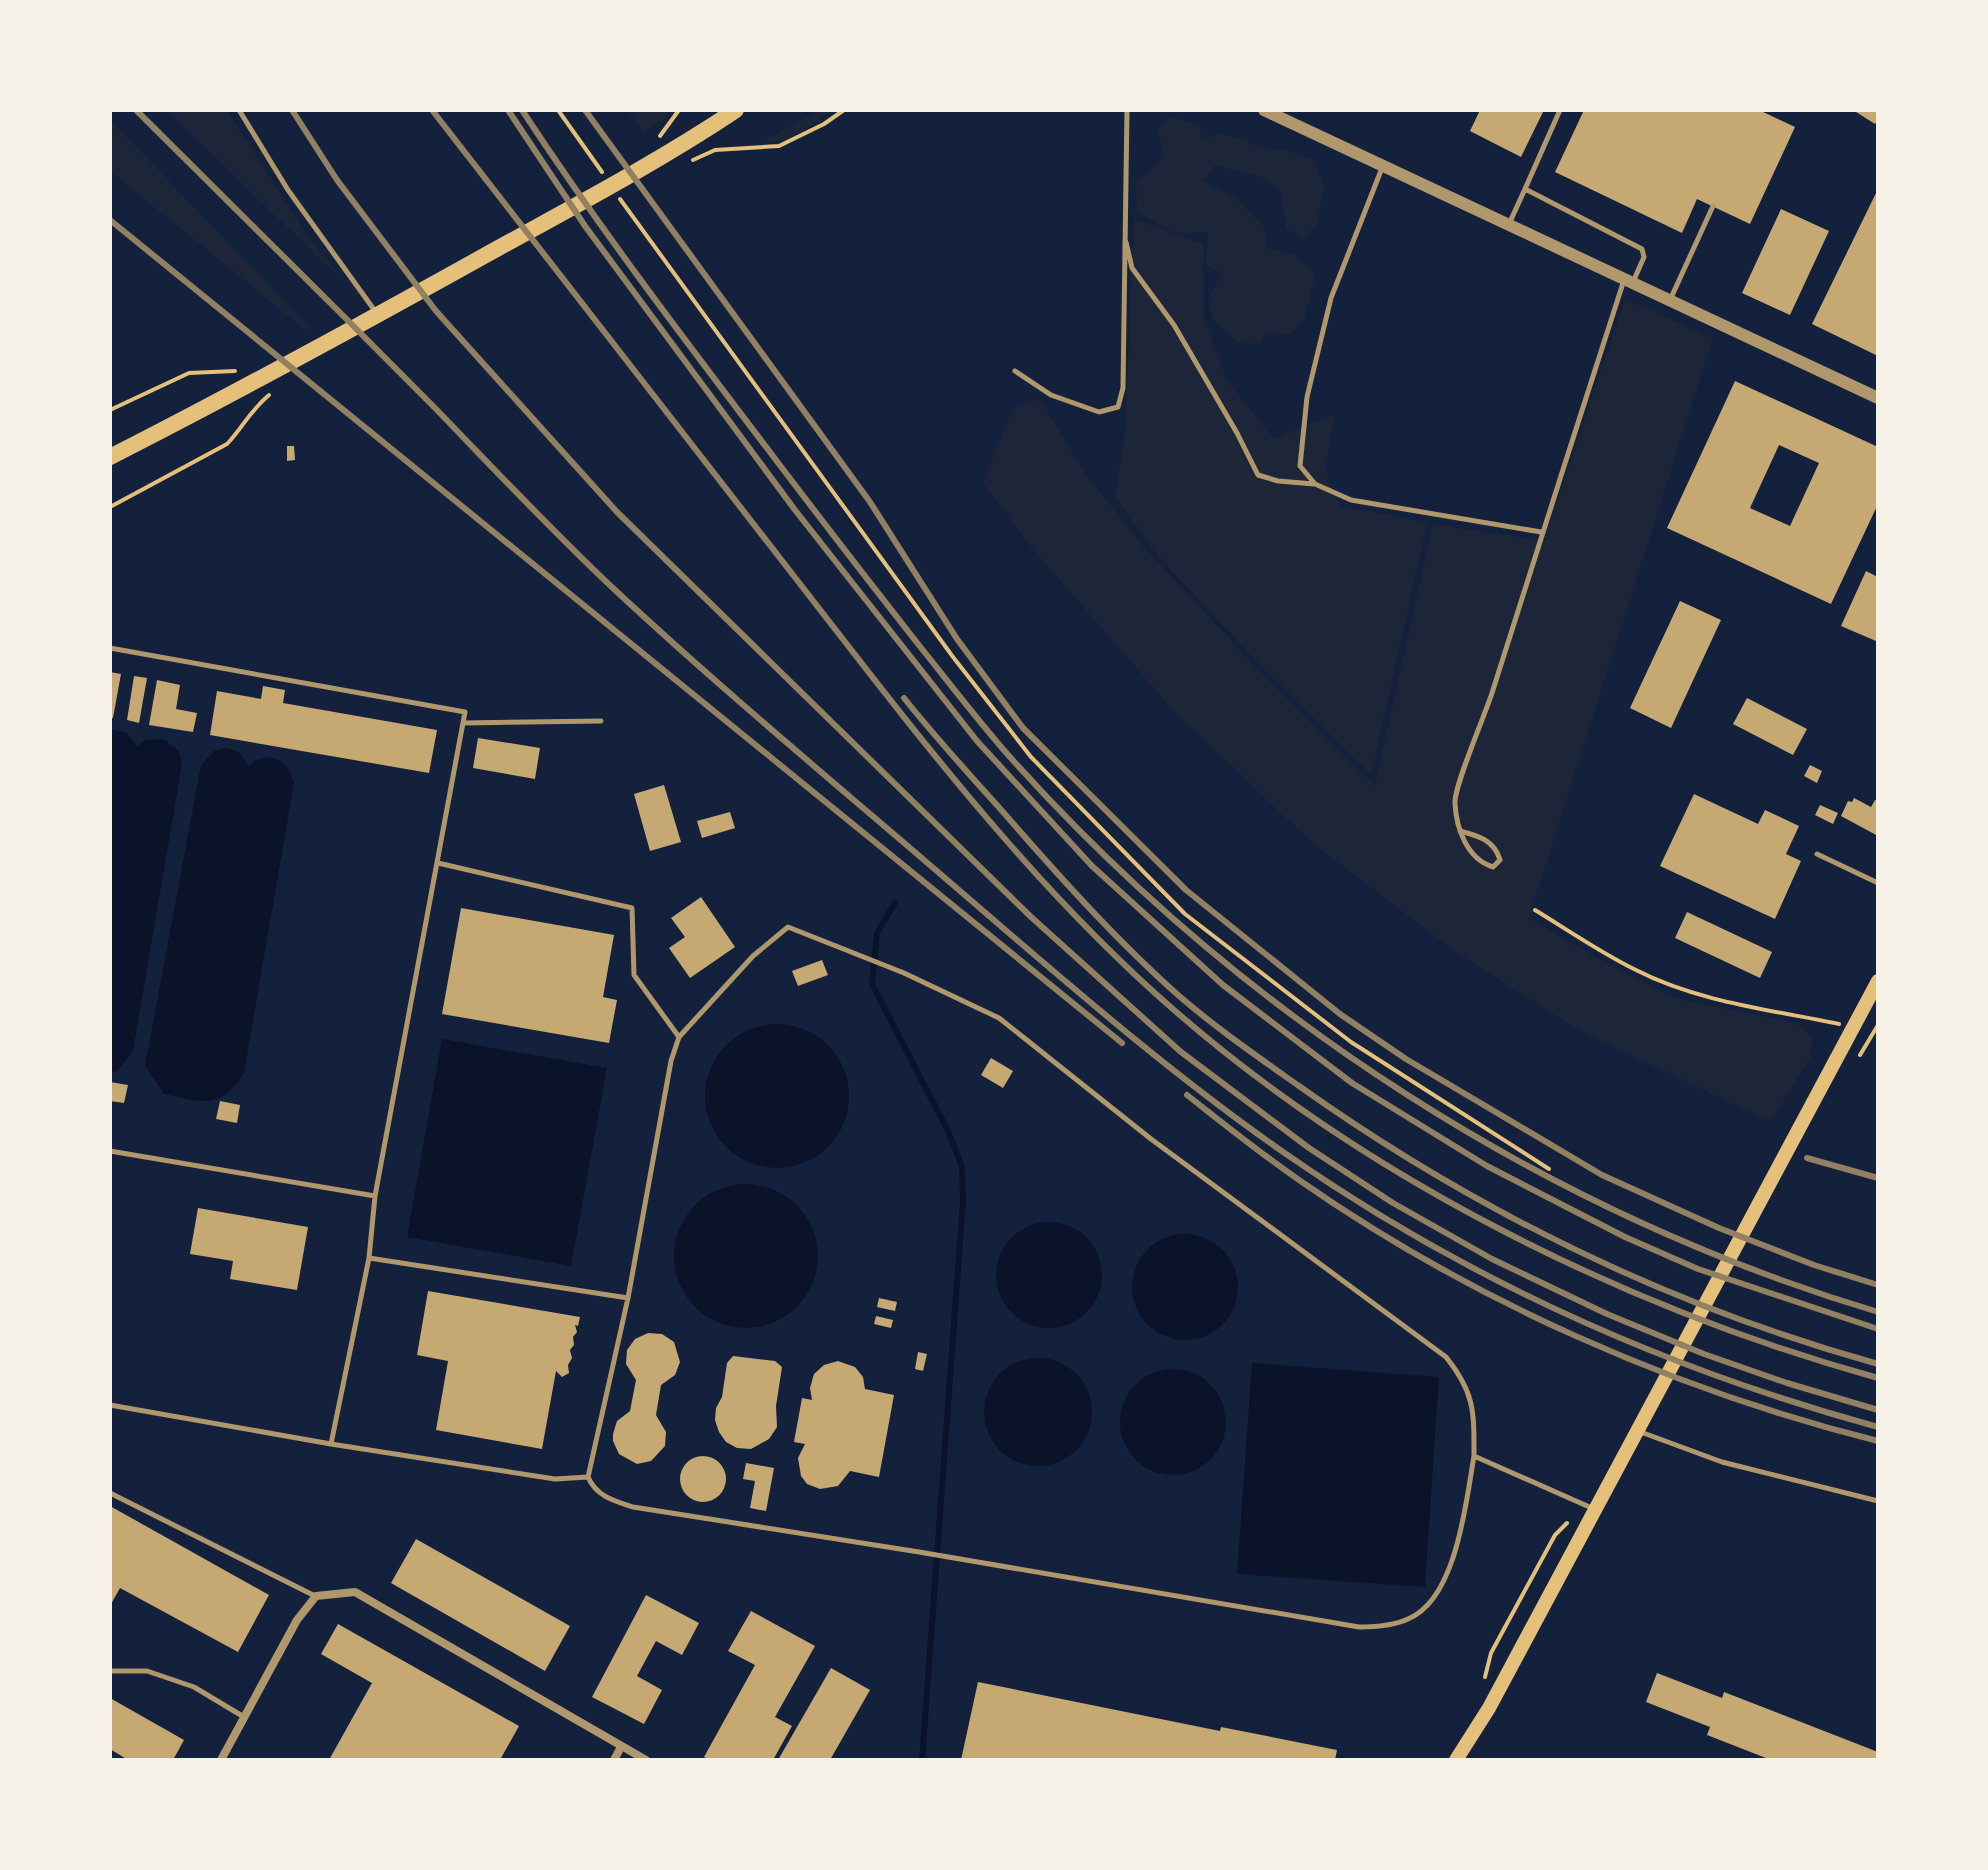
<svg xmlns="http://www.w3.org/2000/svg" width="1988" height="1870" font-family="Helvetica,sans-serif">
<rect width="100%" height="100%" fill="#14213d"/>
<!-- green -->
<path fill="#1d2539" d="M166,110H227L310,240L348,286Z
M627,110H670L664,119L644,132Z
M820,110H834C816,121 786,147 765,140Z
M1167,116L1198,124L1204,139L1217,134L1244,138L1257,147L1284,150L1312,159L1325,186L1316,224L1304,240L1286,228L1280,190L1261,177L1215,165L1203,181L1237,199L1264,226L1268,248L1294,255L1316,274L1305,317L1291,334L1267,332L1260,344L1237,342L1212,319L1210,294L1222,274L1206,265L1208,233L1172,232L1137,211L1136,183L1165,156L1158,132Z
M110,120L310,327L305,330L110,171Z
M1134,219L1203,244V314L1226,379L1274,439L1335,414L1325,470L1340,506L1427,522L1371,775L1260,665L1157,555L1115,496L1125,433Z
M1625,299L1713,338L1529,918L1620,971L1677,999L1797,1023L1812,1037L1811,1057L1770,1122L1577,1029L1456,952L1311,842L1173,710L1031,547L983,482L1013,409L1040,399L1085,473L1140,543L1266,678L1375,786L1433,524L1544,541Z"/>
<!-- water -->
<path fill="#0b132b" d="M110,729L127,733L137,746L144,740L164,739L179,751L182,764L133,1051L117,1071L110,1074Z
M226,748L239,752L249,766C268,748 289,760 294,783L244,1073C220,1111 203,1102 164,1094L145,1066L201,765L214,751Z
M705 1096a72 72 0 1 1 144 0a72 72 0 1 1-144 0Z
M442,1039L607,1068L571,1266L407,1237Z
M674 1256a72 72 0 1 1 144 0a72 72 0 1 1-144 0Z
M996 1275a53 53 0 1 1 106 0a53 53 0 1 1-106 0Z
M1132 1287a53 53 0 1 1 106 0a53 53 0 1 1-106 0Z
M984 1412a54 54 0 1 1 108 0a54 54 0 1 1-108 0Z
M1252,1363L1439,1377L1425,1587L1237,1574Z
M1120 1422a53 53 0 1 1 106 0a53 53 0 1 1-106 0Z"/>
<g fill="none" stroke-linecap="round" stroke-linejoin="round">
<!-- stream -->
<path stroke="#0b132b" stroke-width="6" d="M895,903L877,933L872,984L948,1131L962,1167L963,1201L922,1760"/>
</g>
<!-- building -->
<path fill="#c6a872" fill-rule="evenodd" d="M1480,110H1544L1521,157L1470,131Z
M1584,110H1759L1795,127L1750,224L1697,199L1682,233L1555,172Z
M1853,110H1878V119L1875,124Z
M1878,189V356L1812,324Z
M1781,209L1829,231L1790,315L1742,293Z
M1735,381L1878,447V504L1831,604L1667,528ZM1779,445L1819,463L1790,526L1750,508Z
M287,446H294L295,460L287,461Z
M1866,571L1878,577L1876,641L1841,626Z
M1680,601L1721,620L1671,728L1630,708Z
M110,672L121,674L113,718H110Z
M134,676L147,678L139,723L127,720Z
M157,680L180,685L176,709L197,713L193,732L149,725Z
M263,686L285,690L283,703L437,730L429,773L210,735L217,691L261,699Z
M1747,698L1807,729L1793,755L1733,724Z
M478,738L540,748L535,779L473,768Z
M1810,765L1822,771L1817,783L1804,776Z
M664,785L681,842L650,851L634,794Z
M1694,794L1758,824L1765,810L1799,826L1786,854L1801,861L1775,919L1660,866Z
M1854,798L1871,807L1875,800L1878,801V836L1841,816L1848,801L1852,802Z
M1820,805L1838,813L1833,824L1815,815Z
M730,812L735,828L702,838L697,821Z
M701,897L735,947L690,978L669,948L685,937L671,918Z
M461,908L614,935L603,997L617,1000L609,1043L442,1014Z
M1687,912L1772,952L1760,978L1675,938Z
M822,960L828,975L798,986L792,971Z
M991,1058L1013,1071L1003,1088L981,1075Z
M110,1082L128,1085L124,1103L110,1101Z
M220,1101L240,1105L237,1123L216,1119Z
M198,1208L308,1227L297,1290L230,1279L233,1261L190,1254Z
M428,1291L580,1317L578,1326L575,1325L577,1332L573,1337L574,1345L570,1350L572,1358L568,1365L569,1373L562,1377L556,1371L542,1449L436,1430L448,1361L417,1355Z
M879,1298L897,1302L895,1311L877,1307Z
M876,1316L893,1320L891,1328L874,1324Z
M648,1333L662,1334L674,1342L680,1362L675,1375L661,1385L656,1415L666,1432L665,1446L651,1461L637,1464L619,1454L613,1441V1434L617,1421L630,1411L636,1380L626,1364L627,1350L635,1339Z
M918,1352L927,1354L923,1371L915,1369Z
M733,1356L775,1361L782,1367L776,1406L777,1427L769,1439L751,1449L737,1448L726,1442L719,1432L715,1420L716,1408L722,1397L727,1363Z
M838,1361L855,1367L863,1377L865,1389L894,1395L879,1477L850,1471L838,1486L820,1489L807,1484L801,1476L798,1458L805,1444L794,1442L802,1398L812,1400L810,1388L814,1374L824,1365Z
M680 1479a23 23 0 1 1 46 0a23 23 0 1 1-46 0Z
M746,1463L774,1468L766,1511L750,1508L755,1481L743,1479Z
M110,1506L269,1595L238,1652L120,1588L110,1606Z
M416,1539L570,1626L545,1671L391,1583Z
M646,1595L699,1623L682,1655L656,1641L637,1676L662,1690L644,1724L592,1697Z
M751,1611L815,1646L775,1717L792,1726L773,1760H710L704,1757L755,1665L728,1651Z
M338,1624L519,1726L500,1760H329L372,1683L321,1654Z
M831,1668L870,1690L830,1760H778Z
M1657,1673L1722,1698L1724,1692L1878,1752V1760H1771L1707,1735L1710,1727L1646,1702Z
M978,1682L1220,1731L1221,1727L1337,1750L1335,1760H961Z
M110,1698L184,1740L173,1760H128L110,1749Z"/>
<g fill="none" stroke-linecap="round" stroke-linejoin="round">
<!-- path -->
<path stroke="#e5c07b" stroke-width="4" d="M558,110L602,172
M660,136L679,110
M693,160L715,150L779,146L824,124L844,110
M620,199L953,657L1031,757L1185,914L1351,1042L1549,1169
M110,410L189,373L235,371
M110,507L227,444C243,427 249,412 269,395
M1535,910C1568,930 1601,953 1636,970C1698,1002 1772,1010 1839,1024
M1860,1055L1878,1025
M1485,1677L1491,1653L1555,1535L1567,1523"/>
<!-- service -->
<path stroke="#b1986c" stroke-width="5" d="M239,110L288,190L375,311
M1382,168L1331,298L1307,397L1300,466L1315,484L1351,500L1541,532
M1525,189L1560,110
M1509,224L1525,189L1642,249L1644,257L1633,282
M1126,242L1132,268L1174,325L1237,433L1258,475L1278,481L1314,484
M1670,300L1713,206
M1015,371L1051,395L1099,412L1118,407L1123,388L1127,110
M110,648L465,712L375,1196L369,1258L331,1444L555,1479L588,1477
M463,723L601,721
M1460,831C1479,836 1494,840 1500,860L1493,867C1467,859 1456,828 1455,803C1454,786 1485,715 1492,693C1536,556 1579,417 1624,280
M1817,854L1878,883
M438,863L632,908L634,975L679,1037
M110,1151L375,1196
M369,1258L628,1298
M110,1405L331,1444
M1638,1431L1722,1462L1878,1501
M1474,1456C1474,1412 1475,1393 1446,1357L1151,1139L999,1018L904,973L788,927L753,956L679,1037L671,1061L628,1298L588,1477C596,1496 614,1501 633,1507L919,1552L1359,1627C1376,1627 1393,1626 1408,1619C1457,1599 1466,1501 1474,1456L1594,1509
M110,1493L315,1596
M110,1671H147L194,1687L244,1717"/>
<!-- minor -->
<path stroke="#b1986c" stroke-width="8" d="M221,1760L297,1620L316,1596L355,1592L646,1760
M614,1760L621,1747"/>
<!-- tertiary -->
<path stroke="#b1986c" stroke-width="12" d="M1264,110L1878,398"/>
<!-- secondary -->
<path stroke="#e5c07b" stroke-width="14" d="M1456,1760L1489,1708L1878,981"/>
<!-- primary -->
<path stroke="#e5c07b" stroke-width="16" d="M110,457C236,393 360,325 484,256C569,209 655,164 736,110"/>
<!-- rail -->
<path stroke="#918062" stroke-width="6" d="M136,110C236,209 336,308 435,408C494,469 553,532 615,590C715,683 820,771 924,860C1042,961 1158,1065 1286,1154C1467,1280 1666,1369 1878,1427
M292,110L337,180L436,311L617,512L1030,916L1181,1052L1309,1148L1393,1203L1492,1259L1607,1314L1704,1354L1787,1383L1878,1410
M432,110C551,264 671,417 790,571C909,724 1027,882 1174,1010C1370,1181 1628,1309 1878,1378
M508,110L585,226L795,510L977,741L1092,866L1223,985L1352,1083L1487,1166L1625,1237L1698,1269L1878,1329
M522,110C602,232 691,348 779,464C826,526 874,588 922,649C951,685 979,722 1010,757C1242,1016 1545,1212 1878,1312
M585,110L870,502L957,639L1023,728L1186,890L1340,1014L1406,1059L1602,1175L1719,1228L1814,1265L1878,1285
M110,220L1122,1043
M904,698C935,737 969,774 1003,812C1058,875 1115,939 1178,995C1216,1028 1258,1057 1299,1086C1475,1211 1670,1306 1878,1364
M1187,1095C1224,1124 1260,1153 1299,1180C1471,1300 1674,1390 1878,1441
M1807,1158L1878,1178"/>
</g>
<!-- border -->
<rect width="1988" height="1870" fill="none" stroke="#f6f1e7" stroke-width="224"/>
</svg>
